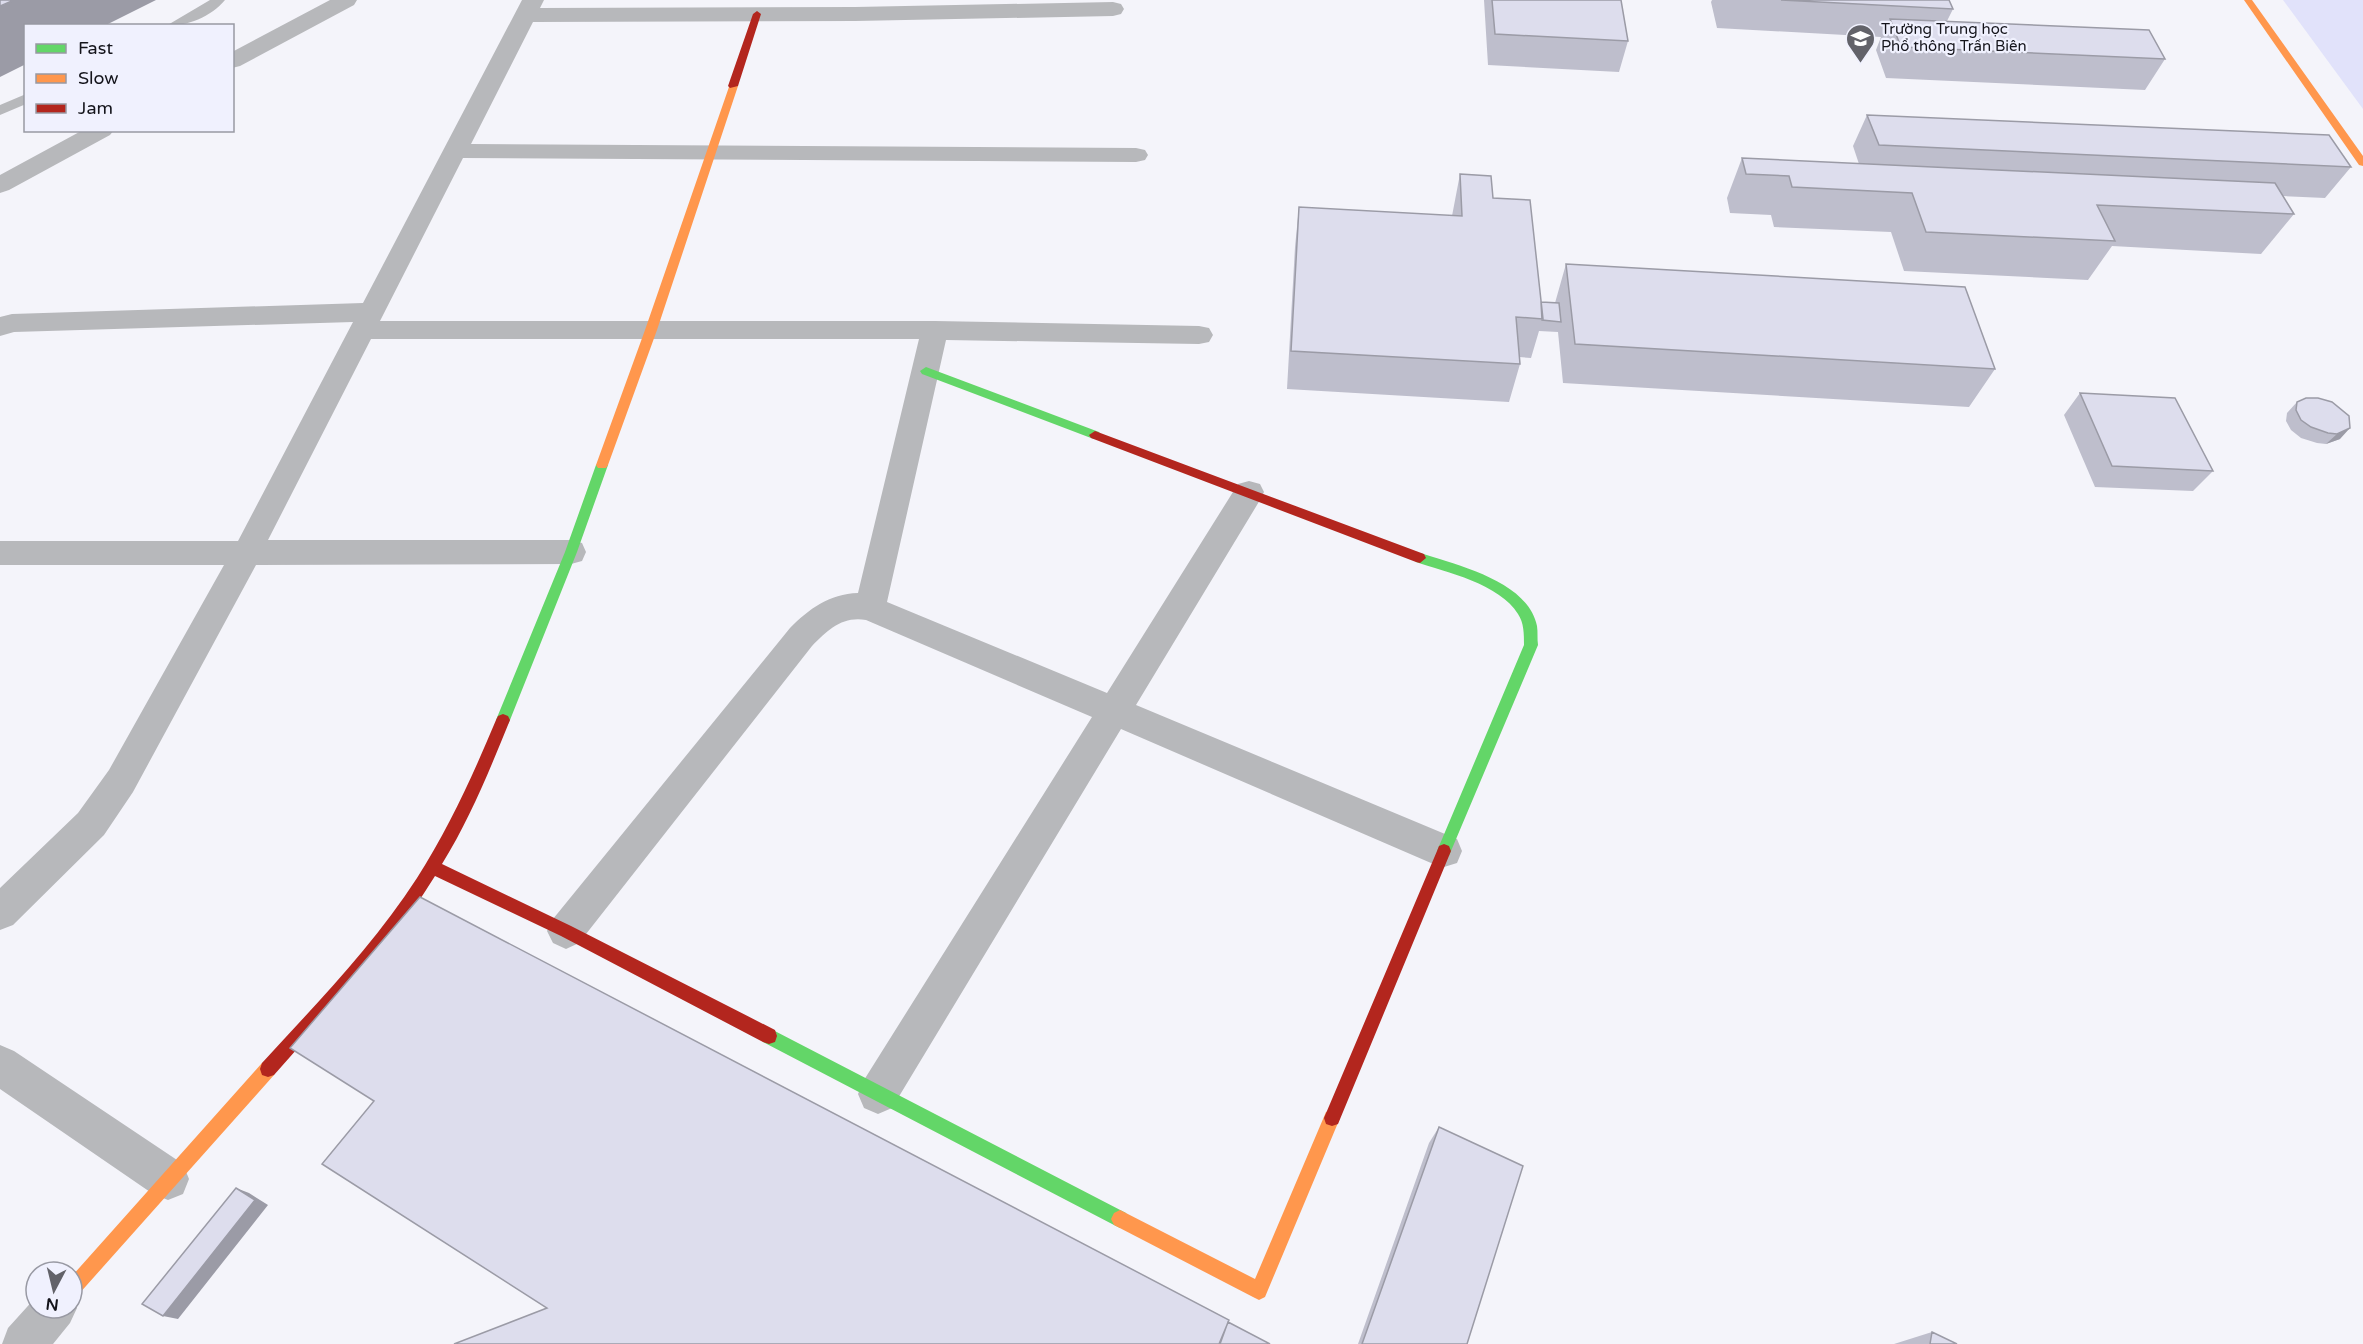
<svg xmlns="http://www.w3.org/2000/svg" width="2363" height="1344" font-family="'Varela Round',sans-serif">
<rect width="100%" height="100%" fill="#f4f4fa"/>
<!-- green -->
<path fill="#e1e2fa" d="M2283,0H2363V109Z"/>
<g fill="none" stroke-linecap="round" stroke-linejoin="round">
<!-- lane -->
<path fill="#b7b8bb" fill-rule="evenodd" d="M210,0H225C211,17 187,26 166,26Z
M26,94V104L0,115V105Z"/>
<!-- street -->
<path fill="#b7b8bb" fill-rule="evenodd" d="M330,0H357L354,5L240,66L232,68V52Z
M522,0H544L540,8L855,7L1113,2L1121,4L1124,9L1121,14L1113,16L855,21L533,22L471,144L1136,148L1145,150L1148,155L1145,160L1136,162L463,158L380,321H935L1199,326L1209,328L1213,335L1209,342L1199,344L946,340L887,602L1107,693L1238,484L1249,481L1260,484L1264,492L1260,500L1136,705L1457,839L1462,851L1457,863L1444,867L1431,863L1121,729L892,1108L878,1114L864,1108L858,1094L864,1080L1092,717L866,620C842,616 828,630 812,646L579,943L566,949L553,943L547,931L553,919L790,628C809,609 829,594 858,593L919,339H371L268,540H571L582,543L586,552L582,561L571,564L256,565L133,792L104,835L13,925L0,930V888L78,813L109,770L224,565H0V541H238L353,322L14,332L0,336V317L12,314L363,303Z
M83,130H114L110,135L9,190L0,193V175Z
M0,1045L14,1051L183,1164L189,1179L183,1194L168,1200L153,1194L0,1089Z
M72,1296L77,1308L70,1323L53,1344H2L8,1328L36,1297V1308H72Z"/>
<!-- fast -->
<path fill="#63d668" fill-rule="evenodd" d="M926,367L1099,432L1101,435L1095,439L1091,438L922,374L920,371Z
M602,461L608,465L577,552L510,720L508,724L503,726L498,724L496,720L565,552L596,465Z
M1420,553C1457,565 1528,581 1537,626C1538,632 1537,639 1538,645L1451,851L1449,856L1444,858L1439,856L1437,851L1524,645C1524,634 1524,623 1518,614C1500,584 1446,572 1416,562L1414,558Z
M769,1028L1126,1213L1129,1219L1126,1225L1120,1228L1114,1225L763,1042L761,1036L763,1030Z"/>
<!-- slow -->
<path fill="#ff974d" fill-rule="evenodd" d="M2244,0H2252L2363,156V166L2359,165Z
M730,84L738,86L657,330L608,465L606,468H598L596,465L645,330Z
M268,1061L274,1063L276,1069L274,1075L78,1295L72,1298V1276L262,1063Z
M1332,1110L1338,1112L1340,1118L1265,1297L1259,1300L1253,1297L1114,1225L1111,1219L1114,1213L1120,1210L1255,1279L1326,1112Z"/>
<!-- jam -->
<path fill="#b3261e" fill-rule="evenodd" d="M757,11L761,14L738,86L730,88L728,86L753,14Z
M1095,431L1424,554L1426,558L1420,563L1416,562L1091,438L1089,435Z
M503,714L508,716L510,720C490,769 470,819 442,864L571,926L775,1030L777,1036L775,1042L769,1044L763,1042L561,936L435,876C390,949 330,1011 274,1075L268,1077L262,1075L260,1069L262,1063C316,1004 373,946 417,878C449,828 473,775 496,720L498,716Z
M1444,844L1449,846L1451,851L1338,1124L1332,1126L1326,1124L1324,1118L1437,851L1439,846Z"/>
</g>
<!-- wall -->
<path fill="#bebecc" d="M1484,0H1621L1628,41L1619,72L1488,65Z
M1712,0H1949L1953,9L1947,21L2165,59L2145,90L1886,78L1876,50L1881,37L1717,28L1711,2Z
M1867,115L2351,167L2325,198L2283,196L2294,214L2261,254L2112,246L2088,280L1904,271L1891,232L1774,227L1771,215L1730,213L1727,198L1742,158L1859,164L1853,146Z
M1460,174L1493,198L1541,302L1555,303L1566,264L1995,369L1969,407L1563,383L1558,332L1539,331L1531,358L1519,357L1520,364L1509,402L1287,389L1295,247L1299,207L1452,216Z
M2080,393L2213,471L2193,491L2095,487L2064,415Z
M2318,398L2340,439L2326,444L2317,443L2301,438L2291,430L2286,421L2287,413L2297,402Z
M1439,1127L1467,1344H1358L1429,1143Z
M1932,1332L1957,1344H1894Z"/>
<!-- shaded-wall -->
<path fill="#9b9ba6" d="M14,0H156L104,26H26V64L0,77V6Z
M2350,428L2340,439L2326,444L2337,434Z
M236,1188L249,1193L268,1205L178,1319L163,1316Z"/>
<!-- building -->
<path fill="#dddded" stroke="#9b9ba6" stroke-width="1.5" d="M0,0H14L0,6Z
M1492,0H1621L1628,41L1495,34Z
M1781,0H1949L1953,9Z
M1890,19L2149,30L2165,59L1901,47Z
M1867,115L2329,135L2351,167L1879,145Z
M1742,158L2275,183L2294,214L2097,205L2115,241L1926,232L1912,193L1792,187L1789,176L1746,174Z
M1460,174L1491,176L1493,198L1530,200L1543,319L1516,317L1520,364L1291,351L1299,207L1462,216Z
M1566,264L1965,287L1995,369L1575,344Z
M1541,302L1559,303L1561,322L1542,320Z
M2080,393L2175,398L2213,471L2112,466Z
M2306,398H2318L2332,402L2349,416L2350,428L2337,434L2328,433L2311,427L2301,420L2296,410L2297,402Z
M420,897L1229,1320L1219,1344H454L547,1308L322,1164L374,1101L290,1048Z
M1439,1127L1523,1166L1467,1344H1362Z
M236,1188L255,1200L163,1316L142,1304Z
M1228,1322L1270,1344H1220Z
M1932,1332L1957,1344H1930Z"/>
<!-- icons -->
<defs>
<symbol id="school-pin" viewBox="-11 -11 22 30"><path d="M0 17L-7.5 6A9.5 9.5 0 1 1 7.5 6Z" fill="#626269" stroke="#f0f1fe"/><path d="M0-5L7-2L0 1L-7-2ZM-4 1L0 2.5L4 1V4Q0 6-4 4Z" fill="#fff"/></symbol>
</defs>
<g fill-rule="evenodd">
<use href="#school-pin" x="1844" y="22" width="33" height="45"/>
</g>
<g text-anchor="middle" stroke-width="4.5" stroke-linejoin="round" paint-order="stroke">
<!-- far-poi labels -->
<g font-size="15" fill="#14141b" stroke="#f0f1fe" text-anchor="start">
<text x="1881" y="34">Trường Trung học<tspan x="1881" dy="17">Phổ thông Trấn Biên</tspan></text>
</g>
</g>
<!-- legend -->
<rect x="24" y="24" width="210" height="108" fill="#f0f1fe" stroke="#9899a3" stroke-width="1.5"/>
<rect x="36" y="44" width="30" height="9" fill="#63d668" stroke="#9899a3" stroke-width="1.5"/>
<text x="78" y="54" font-size="18" fill="#14141b">Fast</text>
<rect x="36" y="74" width="30" height="9" fill="#ff974d" stroke="#9899a3" stroke-width="1.5"/>
<text x="78" y="84" font-size="18" fill="#14141b">Slow</text>
<rect x="36" y="104" width="30" height="9" fill="#b3261e" stroke="#9899a3" stroke-width="1.5"/>
<text x="78" y="114" font-size="18" fill="#14141b">Jam</text>
<!-- north arrow -->
<g transform="translate(54 1290) rotate(187)"><circle r="28" fill="#f0f1fe" stroke="#9899a3" stroke-width="1.5"/>
<path d="M0-4.5L10 22L0 15L-10 22Z" fill="#626269"/>
<text y="-9" font-size="16" font-weight="bold" text-anchor="middle" fill="#14141b">N</text>
</g>
</svg>
